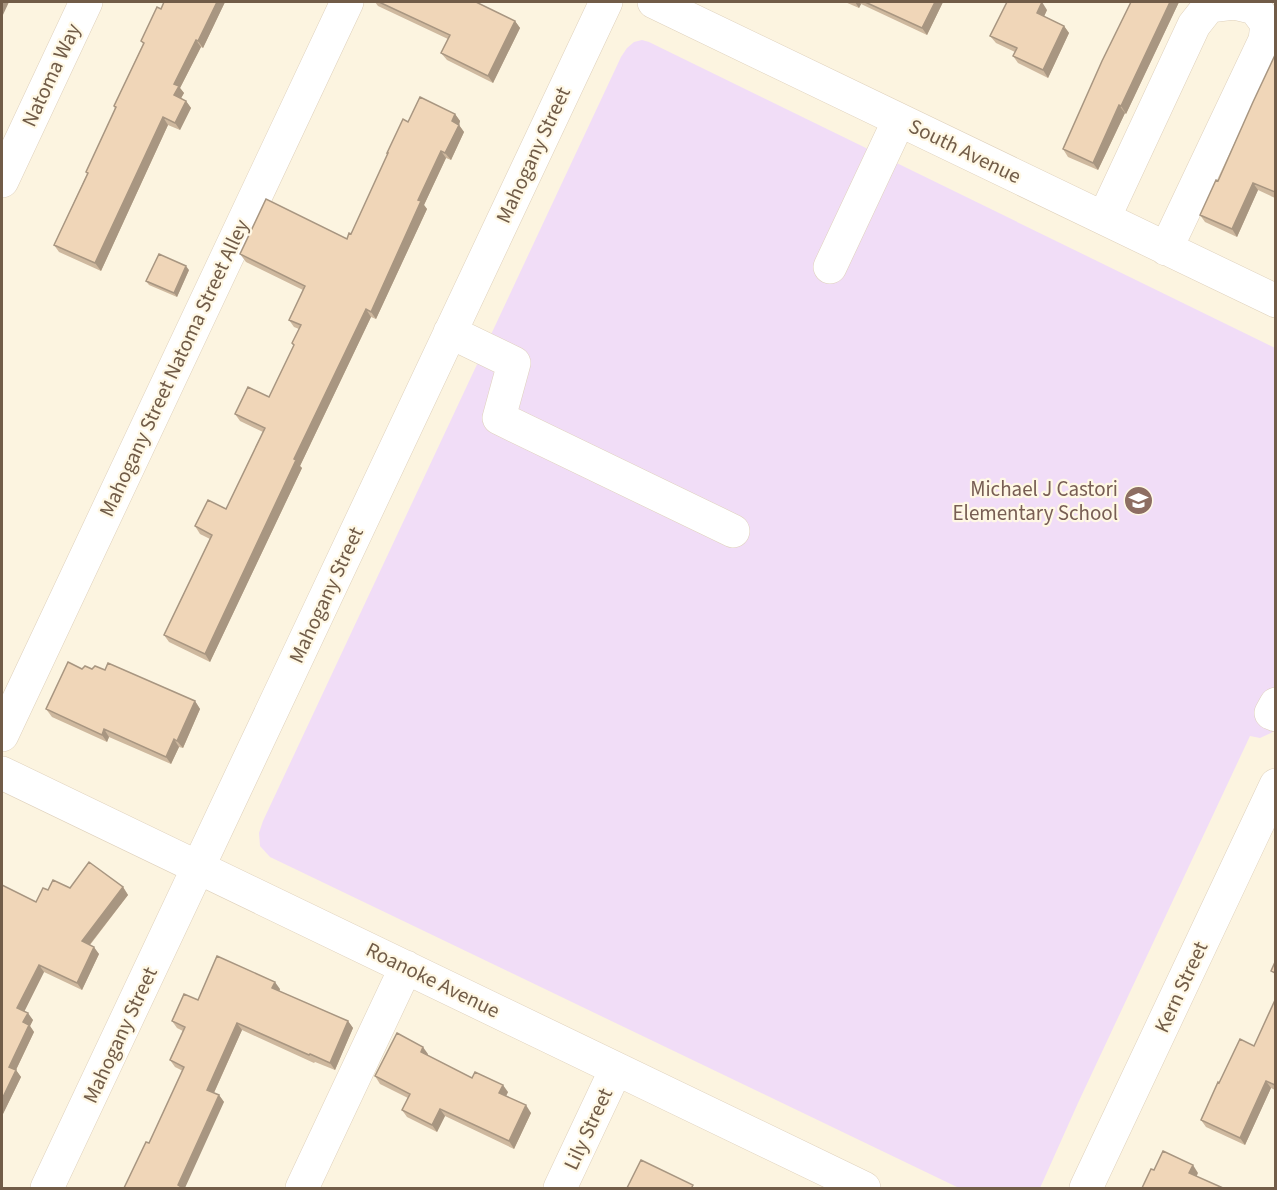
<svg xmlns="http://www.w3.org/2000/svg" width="1277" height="1190" font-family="'Source Sans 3',sans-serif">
<rect width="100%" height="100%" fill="#fcf4e0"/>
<!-- education -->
<path fill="#f1ddf7" d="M642,40L649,42L1275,348V731L1260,738L1250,736L1078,1103L1040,1188H959L270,857L260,846L259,833L263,821L621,57L627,48L634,42Z"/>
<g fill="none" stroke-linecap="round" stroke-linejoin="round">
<defs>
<path id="minor" d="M654,2L1276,301
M2,181L86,2
M1104,218L1194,25L1209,6L1234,3L1255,8L1267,24L1265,40L1166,249
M830,267L899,120
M450,332L514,363L499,418L733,531
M1276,704L1271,713L1276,715
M2,735L347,2
M2,773L864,1188
M47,1188L606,2
M302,1188L406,967
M560,1188L616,1069
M1086,1188L1276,785"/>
</defs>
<!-- minor casing -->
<use href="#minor" stroke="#dfd1bc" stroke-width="34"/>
<!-- minor -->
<use href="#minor" stroke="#fff" stroke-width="33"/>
</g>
<!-- wall -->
<path fill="#ceb89e" d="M225,2L203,48L201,47L180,88L184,93L181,98L186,101L191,108L180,130L168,125L101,271L59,252L54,245L87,174L86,172L115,109L114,106L143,44L141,41L161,9Z
M375,2H476L515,21L520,28L493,83L447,60L441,53L448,39L378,6Z
M845,2H943L927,35L861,4L859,8Z
M1131,2H1179L1126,114L1125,113L1098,170L1068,157L1063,149Z
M1047,10L1044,16L1064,26L1069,33L1048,78L1018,63L1013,56L1015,52L996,43L990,36Z
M1275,55V198L1258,190L1237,237L1205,222L1200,215L1218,181Z
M455,114L460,121L459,125L464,132L451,160L446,158L424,205L427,209L376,319L371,317L300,466L302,468L210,662L169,642L164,635L210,539L200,534L195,526L226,509L263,432L240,421L235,414L269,397L294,346L292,343L299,329L294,327L289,320L303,290L246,262L240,254L347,239L351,234L388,155L387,153L408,122Z
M189,270L177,297L149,285L146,281Z
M82,669L105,670L195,701L200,709L183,748L179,747L171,764L109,737L107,742L52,717L46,709Z
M2,885L36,902L48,890L70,888L123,887L128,895L90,945L99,954L82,990L44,972L24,1012L33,1020L30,1026L34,1032L16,1070L21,1077L2,1116Z
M280,989L279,991L348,1021L353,1028L335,1070L315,1062L314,1063L242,1030L214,1093L219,1095L224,1102L149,1143L183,1071L175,1067L170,1060L183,1031L177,1028L172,1021L198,1000Z
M1275,1000V1090L1271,1088L1245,1145L1206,1127L1201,1120L1219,1083L1254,1046Z
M428,1054V1056L472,1078L508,1092L506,1096L531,1113L514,1149L445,1116L437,1132L407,1117L402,1110L408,1098L380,1084L375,1076Z"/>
<!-- shaded-wall -->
<path fill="#a89681" d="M2,2H9L2,17Z
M217,2H225L203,48L198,41Z
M855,2H859L861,4L859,8Z
M935,2H943L927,35L922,28Z
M1042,2L1047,10L1042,21L1037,13Z
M1170,2H1179L1126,114L1121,106Z
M515,21L520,28L493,83L488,76Z
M1064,26L1069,33L1048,78L1043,70Z
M196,40L201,47L180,88L184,93L179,102L174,95V84Z
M186,101L191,108L180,130L175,123Z
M1119,105L1125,113L1098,170L1093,163Z
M455,114L460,121L459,125L464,132L451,160L445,153L452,121Z
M163,117L168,125L101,271L95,263Z
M441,151L446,158L424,205L427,209L376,319L371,312L418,200Z
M1253,183L1258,190L1237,237L1232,229Z
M186,266L189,270L177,297L174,293Z
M366,309L371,317L300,466L302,468L210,662L205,654L294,459Z
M195,701L200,709L183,748L177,741Z
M104,729L109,737L107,742L102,735Z
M174,739L179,747L171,764L166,757Z
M123,887L128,895L87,948L82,941Z
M94,947L99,954L82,990L77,983Z
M39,965L44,972L22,1016L17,1008Z
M275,982L280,989L278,995L272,988Z
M28,1013L33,1020L30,1026L34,1032L14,1074L9,1067L23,1022Z
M348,1021L353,1028L335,1070L330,1063Z
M237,1023L242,1030L212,1097L207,1090Z
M423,1047L428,1054L426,1059L421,1052Z
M16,1070L21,1077L2,1116V1099Z
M1266,1081L1271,1088L1245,1145L1240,1138Z
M503,1085L508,1092L504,1100L499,1093Z
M219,1095L224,1102L185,1188H180L178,1185Z
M526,1105L531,1113L514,1149L509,1141Z
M440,1109L445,1116L437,1132L432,1125Z
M1193,1165L1198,1173L1195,1180L1189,1173Z"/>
<!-- building -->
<path fill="#f0d6b8" stroke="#a89681" stroke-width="1.5" d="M164,2H217L198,41L196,40L174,84L179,86L174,95L186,101L175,123L163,117L95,263L54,245L88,173L86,172L116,107L114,106L144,43L141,41L157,7L161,9Z
M379,2H476L515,21L488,76L441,53L450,35Z
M865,2H935L922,28Z
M1007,2H1042L1037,13L1064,26L1043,70L1013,56L1017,48L990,36Z
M1131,2H1170L1121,106L1119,105L1093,163L1063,149L1102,61Z
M1275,55V192L1253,183L1232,229L1200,215L1216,180L1218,181L1253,102Z
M420,97L455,114L452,121L459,125L445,153L441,151L418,200L421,201L371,312L366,309L294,459L296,460L205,654L164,635L212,535L195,526L208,500L226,509L265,428L235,414L248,387L269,397L294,345L292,343L301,325L289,320L305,286L240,254L266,199L347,239L349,233L351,234L388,153H387L403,119L408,122Z
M159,254L186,266L174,293L146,281Z
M68,662L82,669L85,666L92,669L95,666L105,670L108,663L195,701L177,741L174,739L166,757L104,729L102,735L46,709Z
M89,862L123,887L82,941L94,947L77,983L39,965L17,1008L28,1013L23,1022L29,1025L9,1067L16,1070L2,1099V885L36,902L43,888L48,890L53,880L70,888Z
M217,956L275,982L272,988L348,1021L330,1063L310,1054L309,1055L237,1023L207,1090L219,1095L178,1185L183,1188H124L146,1142L149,1143L184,1067L170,1060L185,1027L172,1021L184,994L198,1000Z
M1275,962V973L1271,971Z
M1275,1000V1085L1266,1081L1240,1138L1201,1120L1218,1082L1219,1083L1240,1039L1254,1046Z
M397,1033L423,1047L421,1052L472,1078L475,1072L503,1085L499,1093L526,1105L509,1141L440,1109L432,1125L402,1110L410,1094L375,1076Z
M1163,1151L1193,1165L1189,1173L1223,1188H1142L1151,1169L1154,1170Z
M641,1160L693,1185L692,1187L695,1188H627Z"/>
<!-- icons -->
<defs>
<symbol id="school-disc" viewBox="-11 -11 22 22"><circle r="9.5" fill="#8d6e63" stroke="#fff8e5"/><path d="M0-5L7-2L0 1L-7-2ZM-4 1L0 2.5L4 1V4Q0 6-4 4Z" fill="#fff"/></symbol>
</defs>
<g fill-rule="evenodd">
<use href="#school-disc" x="1122" y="484" width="33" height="33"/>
</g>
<g text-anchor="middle" stroke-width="4.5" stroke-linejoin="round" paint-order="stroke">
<!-- street labels -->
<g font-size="21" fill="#715c48" stroke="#fff8e5">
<text transform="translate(51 75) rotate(-65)" y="7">Natoma Way</text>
<text transform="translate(965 151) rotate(26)" y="7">South Avenue</text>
<text transform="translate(533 155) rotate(-65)" y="7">Mahogany Street</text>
<text transform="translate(174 368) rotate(-65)" y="7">Mahogany Street Natoma Street Alley</text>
<text transform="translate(326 595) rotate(-65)" y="7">Mahogany Street</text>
<text transform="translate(433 980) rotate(26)" y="7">Roanoke Avenue</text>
<text transform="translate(1181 987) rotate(-65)" y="7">Kern Street</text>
<text transform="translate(120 1035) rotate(-65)" y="7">Mahogany Street</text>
<text transform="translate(588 1129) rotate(-65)" y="7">Lily Street</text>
</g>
<!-- education labels -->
<g font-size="21" fill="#785e54" stroke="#fff8e5" text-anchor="end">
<text x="1118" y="496">Michael J Castori<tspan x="1118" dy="24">Elementary School</tspan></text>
</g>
</g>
<!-- border -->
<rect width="1277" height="1190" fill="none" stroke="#715c48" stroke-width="6"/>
</svg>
